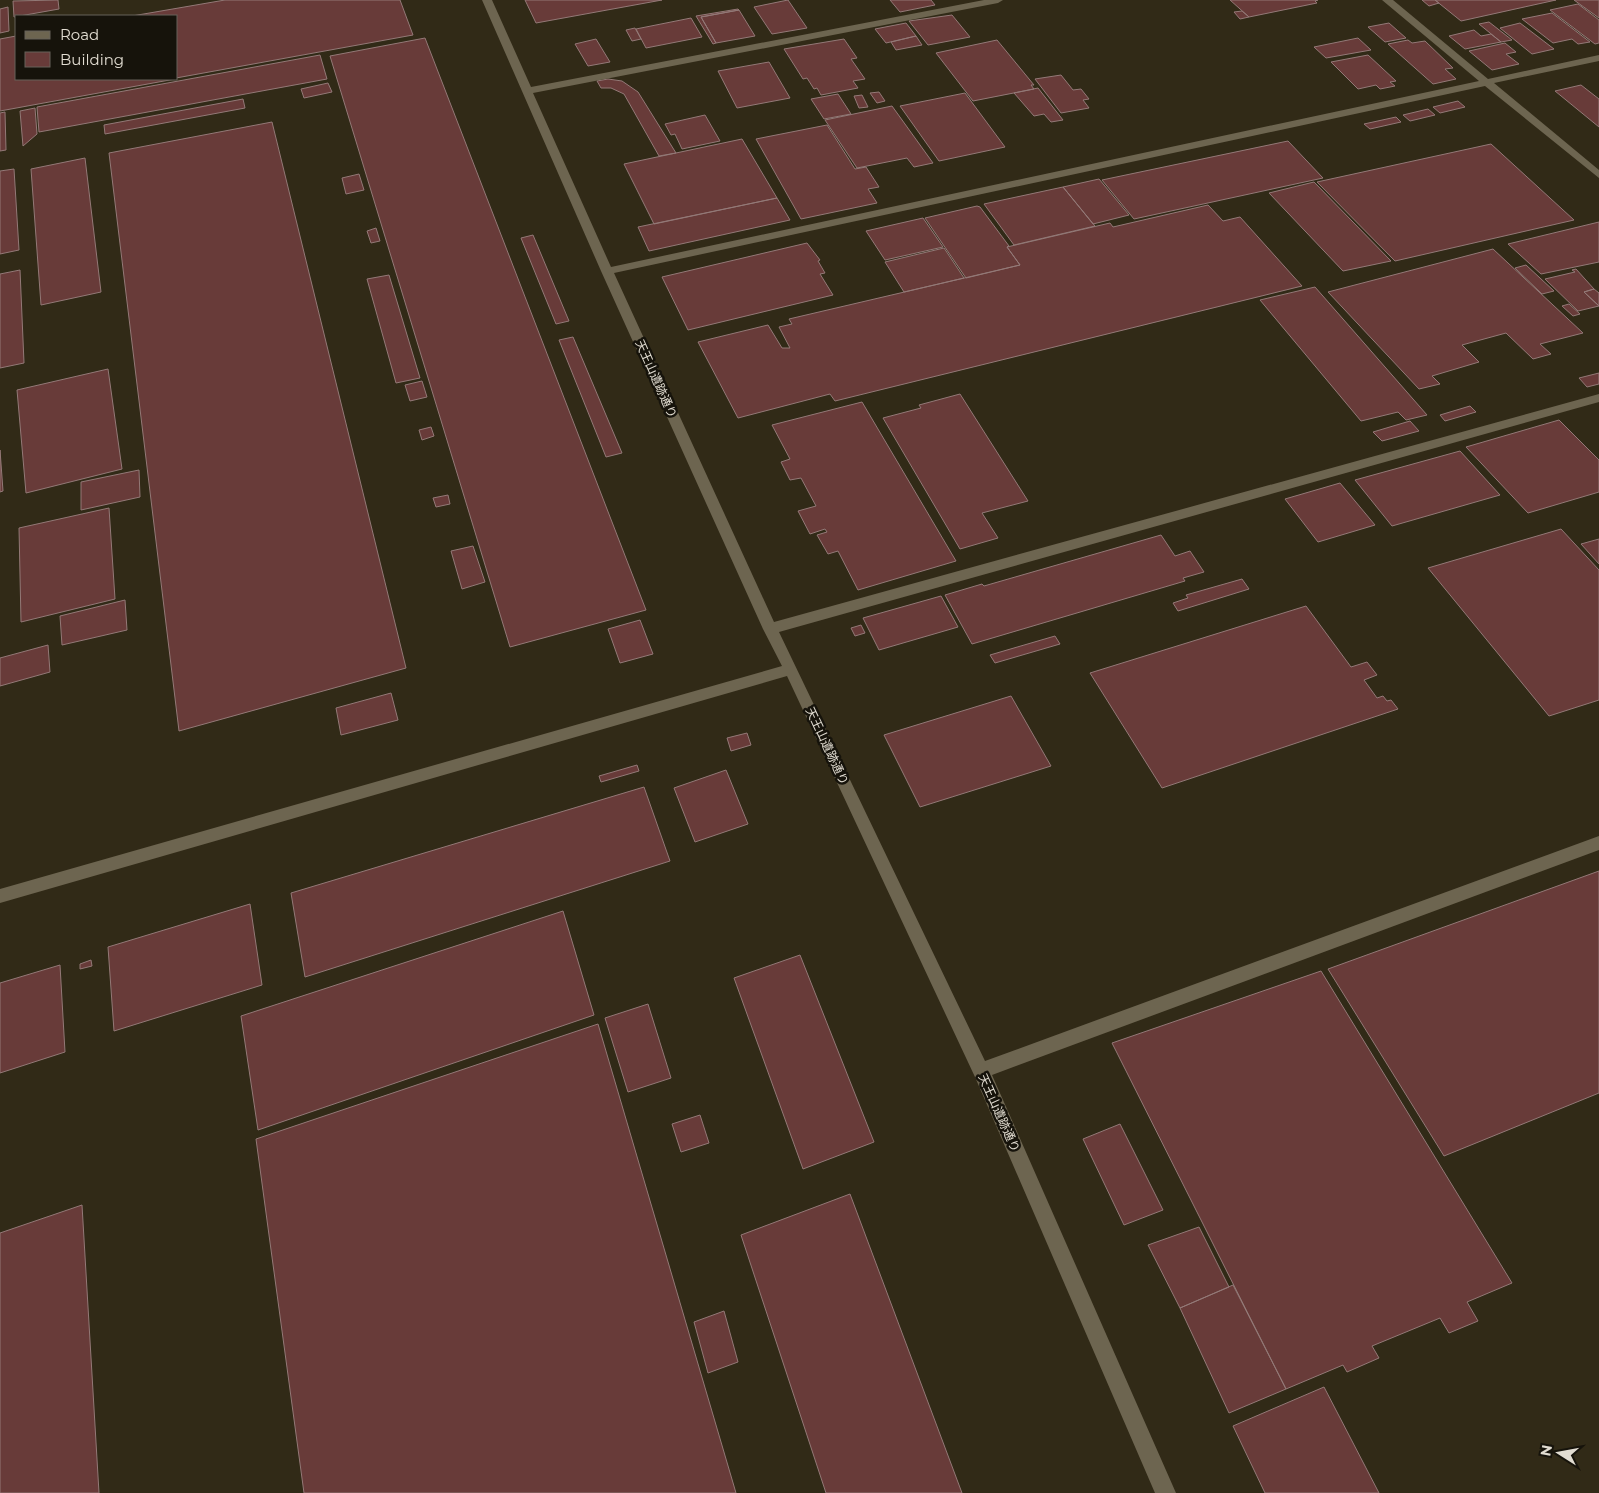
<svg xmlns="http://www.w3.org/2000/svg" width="1599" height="1493" font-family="Montserrat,'Noto Sans JP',sans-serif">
<rect width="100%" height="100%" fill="#312a17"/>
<!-- building -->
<path fill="#683b39" stroke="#937977" d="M58,0L59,9L14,17L13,1Z
M225,0H400L413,35L176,78V16H132Z
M525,0H662L536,23Z
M788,0L807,28L772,34L754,7Z
M890,0H931L935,5L900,12Z
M1230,0H1318L1315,1L1317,3L1249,17Z
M1422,0H1435L1439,3L1429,6Z
M1435,0H1556L1461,21Z
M1574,0H1599V18Z
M1578,4L1599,20V43L1595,44L1550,10Z
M8,7L9,31L0,33V9Z
M738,9L739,10L701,17L716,43L713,44L696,16Z
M739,10L755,36L716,43L701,17Z
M1242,11L1249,17L1240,19L1234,12Z
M1552,13L1590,42L1578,44L1572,39L1553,43L1522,19Z
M952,15L970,37L928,45L909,21Z
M691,18L702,37L646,48L636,29Z
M1489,22L1512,40L1501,42L1479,24Z
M906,23L916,36L886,43L875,29Z
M1389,23L1398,31L1406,38L1385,42L1368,27Z
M1520,23L1554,49L1532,54L1500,28Z
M635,28L641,39L632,41L626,30Z
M1474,30L1481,36L1491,34L1501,42L1465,49L1449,36Z
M16,36V79H175L0,111V39Z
M916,36L922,45L896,50L891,42Z
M425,38L646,610L510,647L330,56Z
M1358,38L1371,50L1326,58L1314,47Z
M596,39L610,62L588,66L575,44Z
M844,39L857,58L851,59L865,79L853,81L858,88L821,95L817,88L814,89L807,78L803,79L784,49Z
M997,40L1034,85H1031L1034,89L973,101L936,53Z
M1408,40L1412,43L1425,41L1453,68L1445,69L1456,79L1433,84L1388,44Z
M1505,43L1516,52L1506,54L1519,64L1492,70L1469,51Z
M320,55L327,79L39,132L37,107Z
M1368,55L1396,81L1390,82L1395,86L1380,89L1376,85L1358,89L1331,62Z
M769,62L790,98L737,108L718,71Z
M1061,75L1073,90L1081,89L1089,99L1083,100L1089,108L1061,113L1035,79Z
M608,79L622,81L638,92L676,153L659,156L624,94L611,88H601L597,81Z
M328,83L332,92L304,98L301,89Z
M1581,85L1599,99V127L1555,91Z
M1038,88L1063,120L1051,122L1044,114L1034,116L1014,93Z
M879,92L885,101L877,103L870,93Z
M965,93L1005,147L939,161L900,106Z
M838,94L851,114L824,119L811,99Z
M862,95L868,107L859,108L854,96Z
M243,99L245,108L105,134L104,125Z
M1458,101L1465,107L1440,113L1433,107Z
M892,106L933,163L914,167L907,158L857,168L825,120Z
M35,108L37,134L23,146L20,111Z
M1428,109L1435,115L1410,121L1403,115Z
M5,112L6,150L0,151V113Z
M705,115L720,141L682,149L675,134L671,135L665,124Z
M1396,117L1401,122L1370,129L1364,124Z
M272,122L406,668L179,731L109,153Z
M827,125L855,169L866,167L879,187L868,189L877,203L801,219L756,139Z
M742,139L777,198L654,224L624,164Z
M1288,141L1323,178L1134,219L1102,180Z
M1491,144L1574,220L1395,261L1317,182Z
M85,158L101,292L41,305L31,169Z
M14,169L19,250L0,254V171Z
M359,174L364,190L346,194L342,178Z
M1099,179L1129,215L1093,224L1063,187Z
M1314,182L1391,261L1343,271L1269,193Z
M1063,187L1095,226L1014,245L984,204Z
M777,198L790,220L649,251L638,227Z
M1208,205L1223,221L1240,217L1302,286L835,401L830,394L738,418L698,342L768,325L782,348H790L779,327L792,324L789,319L1020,265L1007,247L1110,223L1113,227Z
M977,206L980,207L1009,246L1007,247L1020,265L966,278L925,218Z
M923,218L943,247L885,260L866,231Z
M1599,222V262L1541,274L1508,244Z
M376,228L380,241L371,243L367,231Z
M533,235L569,321L556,324L521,238Z
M807,243L820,260L818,261L825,273L820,274L833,295L688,330L662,277Z
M944,248L964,278L904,292L885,262Z
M1493,249L1583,333L1540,344L1551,354L1533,359L1506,333L1462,345L1479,362L1432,376L1440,384L1419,389L1328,292Z
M1526,265L1554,291L1542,294L1515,268Z
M1576,269L1594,289L1584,292L1599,306L1578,311L1545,279L1575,272L1572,270Z
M20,270L24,363L0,368V274Z
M389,275L420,378L396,383L367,279Z
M1315,287L1427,415L1406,420L1398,412L1361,421L1260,300Z
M1594,289L1599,293V306L1584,292Z
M1569,304L1580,314L1573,316L1562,306Z
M573,337L622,453L606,457L559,340Z
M108,369L122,469L26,493L17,390Z
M1599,373V384L1587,387L1579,378Z
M422,381L427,397L410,401L405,385Z
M960,394L1028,501L982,513L998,538L960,549L883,418L921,408L919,405Z
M862,402L956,561L858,590L838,551L828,554L817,535L827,532L825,529L810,534L798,511L816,506L801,478L790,480L781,462L790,459L772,425Z
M1470,406L1476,412L1445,421L1440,415Z
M1559,420L1599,460V492L1528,513L1466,447Z
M1410,421L1419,431L1382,441L1373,432Z
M431,427L434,436L422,440L419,430Z
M0,450L3,491L0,492Z
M1460,451L1500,495L1392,526L1355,480Z
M139,470L140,497L81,510V482Z
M1340,483L1375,525L1318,542L1285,499Z
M448,495L450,504L436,507L433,498Z
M109,508L115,599L21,622L19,528Z
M1561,529L1599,570V700L1549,716L1428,568Z
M1161,535L1175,556L1190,551L1204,572L1183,578L1185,581L972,644L945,595L982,584L984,586Z
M1599,539V564L1581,544Z
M473,546L485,582L462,589L451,551Z
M1242,579L1249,589L1178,611L1173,603L1188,598L1186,595Z
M941,596L958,627L879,650L863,618Z
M125,600L127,630L62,645L60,616Z
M1306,606L1351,667L1367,662L1377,675L1364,680L1377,698L1383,696L1387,701L1391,700L1398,709L1162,788L1090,673Z
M640,620L653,654L620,663L608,629Z
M861,625L865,633L855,636L851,628Z
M1055,636L1060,644L995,663L990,655Z
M48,645L50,672L0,686V658Z
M391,693L398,720L341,735L336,708Z
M1011,696L1051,766L920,807L884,735Z
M747,733L751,745L731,751L727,738Z
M637,765L639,771L601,782L599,776Z
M726,770L748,824L695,842L674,788Z
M644,787L670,861L305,977L291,893Z
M1599,871V1093L1444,1156L1328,969Z
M250,904L262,985L114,1031L108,947Z
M563,911L594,1015L258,1130L241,1016Z
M800,955L874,1142L803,1169L734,978Z
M91,960L92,966L80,969V964Z
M60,965L65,1052L0,1073V983Z
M1321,971L1512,1283L1467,1302L1478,1321L1449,1333L1440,1318L1372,1346L1379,1358L1347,1372L1343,1365L1286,1389L1112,1043Z
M648,1004L671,1078L628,1092L605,1018Z
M598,1024L736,1493H304L256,1139Z
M700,1115L709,1143L681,1152L672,1124Z
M1120,1124L1163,1210L1124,1225L1083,1139Z
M850,1194L962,1493H826L741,1235Z
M82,1205L99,1493H0V1233Z
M1199,1227L1229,1287L1180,1308L1148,1245Z
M1233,1285L1286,1389L1229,1413L1180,1308Z
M724,1311L738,1362L708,1373L694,1322Z
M1324,1387L1379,1493H1265L1233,1426Z"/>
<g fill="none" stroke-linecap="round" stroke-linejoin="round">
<!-- minor -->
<path fill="#6d6550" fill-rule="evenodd" d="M482,0H492L531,87L984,0H1003L998,3L533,93L611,267L1479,81L1382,0H1393L1488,79L1599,55V61L1494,83L1599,170V178L1485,86L614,273L774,622L1599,394V402L779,632L985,1061L1599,836V850L992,1075L1176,1493H1155L975,1077L787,676L0,903V889L782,666L763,629L601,271Z"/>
</g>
<g text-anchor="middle" stroke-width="5" stroke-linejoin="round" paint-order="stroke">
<!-- street labels -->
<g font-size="12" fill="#e1dcd1" stroke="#16130b">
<text transform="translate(656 379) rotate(66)" y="4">天王山遺跡通り</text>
<text transform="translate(827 746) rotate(65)" y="4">天王山遺跡通り</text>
<text transform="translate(999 1113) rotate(66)" y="4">天王山遺跡通り</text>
</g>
</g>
<!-- legend -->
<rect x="15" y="15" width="162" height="65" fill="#16130b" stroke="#67635a"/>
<rect x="25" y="31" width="25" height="8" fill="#6d6550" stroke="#67635a"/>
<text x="60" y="40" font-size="15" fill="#e1dcd1">Road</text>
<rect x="25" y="52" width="25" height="15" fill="#683b39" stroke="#67635a"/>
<text x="60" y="65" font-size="15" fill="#e1dcd1">Building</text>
<!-- north arrow -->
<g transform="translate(1559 1453) rotate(281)" stroke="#16130b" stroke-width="4" paint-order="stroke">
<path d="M0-4L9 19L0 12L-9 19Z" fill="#e1dcd1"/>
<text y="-8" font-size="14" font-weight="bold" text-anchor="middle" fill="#e1dcd1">N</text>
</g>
</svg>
